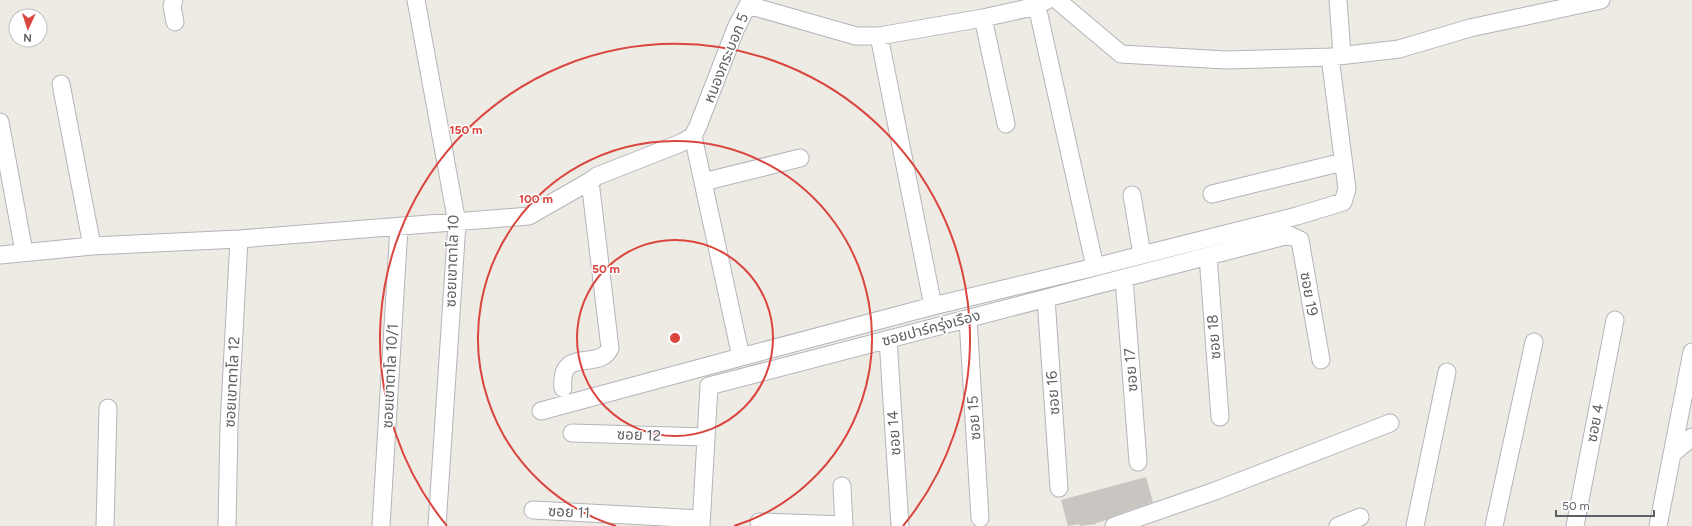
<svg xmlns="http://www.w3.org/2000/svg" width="1692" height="526" font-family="Figtree,'Noto Sans Thai',sans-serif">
<rect width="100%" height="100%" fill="#eeebe5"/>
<!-- building -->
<path fill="#c9c6c2" d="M1146,477L1153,502L1111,517L1106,520L1096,523V524L1080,526L1079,524L1068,526L1061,500Z"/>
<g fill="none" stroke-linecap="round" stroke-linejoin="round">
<defs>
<path id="minor" d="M174,0L172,6L175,22
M416,0L457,223L437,526
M1057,0L1121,54L1226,60L1330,57L1399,49L1470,28L1601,0
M1338,0L1342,55
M1037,6L1095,267L1142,255
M983,18L1006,124
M879,36L933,306
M61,84L92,246
M0,122L24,252
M703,182L800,158
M1212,194L1343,162
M1132,195L1142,255L1297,216L1343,202L1347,189L1330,57
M0,255L92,246L239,239L529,216L590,181L597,176L681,143L693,136L698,126L736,28L748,5L856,36H879L983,18L1037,6L1047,0
M1208,256L1220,417
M1124,278L1138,462
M1046,298L1059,488
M968,319L980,518
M888,339L900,526
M741,357L933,306L1095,267
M563,388C559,345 600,372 610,348L590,181
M541,411L741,357L693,136
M572,433L706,437
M1672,454L1692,437
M842,486L844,526
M533,510L701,519
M759,522L844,525
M105,526L108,408
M227,526L229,426L239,239
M381,526L399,227
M701,526L709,386L1289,235L1300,240L1321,360
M1114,526L1215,491L1390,423
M1338,526L1360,517
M1415,526L1447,372
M1494,526L1534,342
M1575,526L1615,320
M1658,526L1692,352"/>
</defs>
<!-- minor casing -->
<use href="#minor" stroke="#b2b5b9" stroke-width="19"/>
<!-- minor -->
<use href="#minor" stroke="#fff" stroke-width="17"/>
</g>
<!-- distance rings -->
<g fill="none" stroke="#da453e" stroke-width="2">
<circle cx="675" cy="338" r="98"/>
<path d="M616 526A197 197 0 1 1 734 526"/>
<path d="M447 526A295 295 0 1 1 903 526"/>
</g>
<g text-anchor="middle" stroke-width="3" stroke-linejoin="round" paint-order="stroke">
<!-- street labels -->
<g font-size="15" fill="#5d6064" stroke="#fff">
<text transform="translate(726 58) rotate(-68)" y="5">หนองกระบอก 5</text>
<text transform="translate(452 261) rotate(-88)" y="5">ซอยเขาตาโล 10</text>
<text transform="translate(1309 294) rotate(80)" y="5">ซอย 19</text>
<text transform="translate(931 328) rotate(-15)" y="5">ซอยปาร์ครุ่งเรือง</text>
<text transform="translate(1214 337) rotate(-94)" y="5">ซอย 18</text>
<text transform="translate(1131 370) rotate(-94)" y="5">ซอย 17</text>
<text transform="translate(390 376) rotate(-87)" y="5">ซอยเขาตาโล 10/1</text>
<text transform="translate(232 382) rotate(-87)" y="5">ซอยเขาตาโล 12</text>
<text transform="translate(1053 393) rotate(-94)" y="5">ซอย 16</text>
<text transform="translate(974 418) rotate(-94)" y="5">ซอย 15</text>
<text transform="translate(1595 423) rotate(-79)" y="5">ซอย 4</text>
<text transform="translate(894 433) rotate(-94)" y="5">ซอย 14</text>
<text transform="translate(639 435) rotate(2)" y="5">ซอย 12</text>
<text transform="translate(569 512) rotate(3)" y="5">ซอย 11</text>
</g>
</g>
<circle cx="675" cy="338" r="6" fill="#da453e" stroke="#fff" stroke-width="2"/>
<g font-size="12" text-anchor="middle" font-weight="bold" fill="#da453e" stroke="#fff" stroke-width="3" stroke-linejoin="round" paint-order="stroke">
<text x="466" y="134">150 m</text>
<text x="536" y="203">100 m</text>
<text x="606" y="273">50 m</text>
</g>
<!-- north arrow -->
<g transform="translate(28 28) rotate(183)"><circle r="19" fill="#ffffff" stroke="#bebfc1"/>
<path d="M0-3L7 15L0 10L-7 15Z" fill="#da453e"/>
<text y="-6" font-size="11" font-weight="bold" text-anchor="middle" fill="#5d6064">N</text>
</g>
<!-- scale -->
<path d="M1556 510v6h98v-6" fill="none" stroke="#5d6064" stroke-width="2"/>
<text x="1562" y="510" font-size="12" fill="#5d6064" stroke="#ffffff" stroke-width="3" paint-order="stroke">50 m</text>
</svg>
